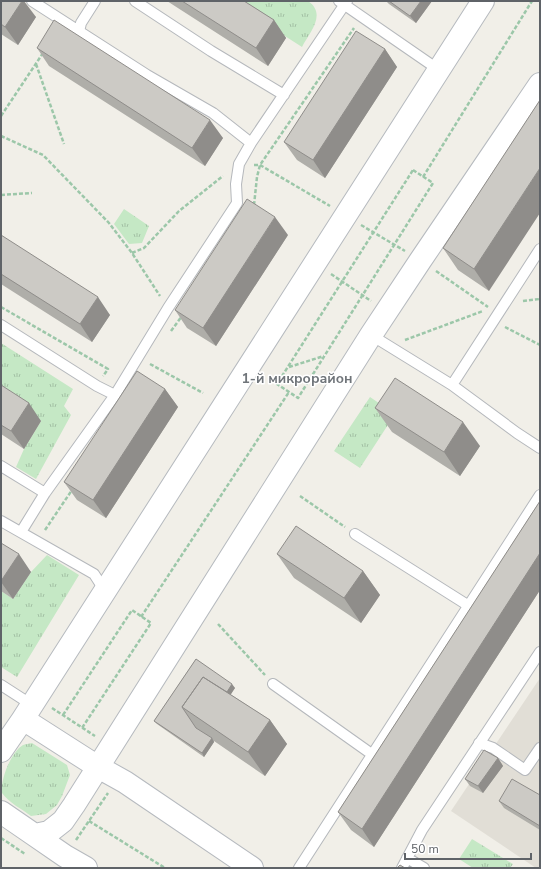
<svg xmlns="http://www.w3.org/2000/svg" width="541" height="869" font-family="'Nunito Sans',sans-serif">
<defs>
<pattern id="grass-tufts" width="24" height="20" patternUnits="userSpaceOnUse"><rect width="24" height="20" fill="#c5e8c5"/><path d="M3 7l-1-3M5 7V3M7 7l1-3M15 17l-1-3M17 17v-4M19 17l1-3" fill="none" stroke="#a3c0a4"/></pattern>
</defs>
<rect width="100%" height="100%" fill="#f1efe8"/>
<!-- education -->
<path fill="#e1ded6" d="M540,678V868H536L451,811Z"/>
<!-- grass -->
<path fill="url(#grass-tufts)" d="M230,1H308C327,14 310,32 302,47Z
M124,209L149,226L142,243L129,244L114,224Z
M1,343L73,389L64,406L71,415L36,479L16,467L24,449L41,421L1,395Z
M370,397L395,414L360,468L334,451Z
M47,555L79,575L17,677L1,667V591L13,599L31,572Z
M32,743L67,765L70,775L62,796L57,805L46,814L31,816C22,809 9,803 2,793C0,780 11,752 23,745C25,744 29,744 32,743Z
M472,839L513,864L510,868H473L459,859Z"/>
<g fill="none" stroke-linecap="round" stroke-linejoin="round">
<defs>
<path id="lane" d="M32,1L147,75L213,113L251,143
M135,1L211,51L284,95
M339,1L439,70
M79,32L81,23L95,1
M1,325L97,386L115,395
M371,335L452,385L517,433L540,448
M452,385L540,249
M1,466L45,493
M1,521L94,574L105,591
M21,532L45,493L115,395L168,308L237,203L236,184L239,164L251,143L347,1
M355,534L469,606
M273,684L373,755
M1,685L32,705
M479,743L493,748L525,770L540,748
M407,858L424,868
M299,868L540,495
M402,868L422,830L540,652"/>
<path id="secondary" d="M23,719L98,767L125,782L252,868
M1,751L23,719L483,1
M1,812L65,856L86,868
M35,835L49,832L63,821L74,805L371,335L420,261L540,84"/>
</defs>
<!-- lane casing -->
<use href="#lane" stroke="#b5b8bc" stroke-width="12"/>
<!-- secondary casing -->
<use href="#secondary" stroke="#b6babf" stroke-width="24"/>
<!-- path -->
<path stroke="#9cc7a9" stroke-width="2.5" stroke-dasharray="4 2" stroke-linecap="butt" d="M36,64L64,144
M1,116L43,53
M1,136L43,155L109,223L132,253L160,296
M254,165H260L330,206
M413,170L433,183L298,398L277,384Z
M423,177L532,1
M1,195L32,193
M254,205L257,177L260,165L354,28
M361,225L405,251
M132,253L144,248L179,211L223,176
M436,271L488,307
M331,274L371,301
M523,301L540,299
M1,307L108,369L103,376
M505,327L540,345
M171,331L182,316
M405,340L483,311
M150,364L203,393
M289,367L324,356
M300,496L345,527
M45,530L72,490
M141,617L289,392
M218,624L265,675
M52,708L95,736
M63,715L132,610L151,623L82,728
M89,821L165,868
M1,838L25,854
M76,840L108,793"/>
<!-- lane -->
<use href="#lane" stroke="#fff" stroke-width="10"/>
<!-- secondary -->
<use href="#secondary" stroke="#fff" stroke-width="22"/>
</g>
<!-- wall -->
<path fill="#afaea9" d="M1,1L36,17L18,45L1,34Z
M167,1H244L274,20L286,38L268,66Z
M386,1H432L416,23L389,4Z
M37,48L223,138L205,166L49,66Z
M385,49L397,67L325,178L297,160L284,142Z
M540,100L489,291L458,270L443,248Z
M1,235L110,315L92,342L1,284Z
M288,235L216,346L187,328L175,310Z
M1,385L41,421L24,449L1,434Z
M165,389L178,407L106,518L77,500L64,482Z
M375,408L480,446L460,476L392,432Z
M540,501V590L374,847L351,830L338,812Z
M1,543L31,572L13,599L1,591Z
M277,554L363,571L380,595L361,623L294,578Z
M196,659L235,688L230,694L270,720L287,744L265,776L214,741V742L204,757L157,724L154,721Z
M498,758L503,766L483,793L470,786L465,779Z
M540,795V830L504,808L499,801Z"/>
<!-- shaded-wall -->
<path fill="#8f8d8a" d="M22,1H24L36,17L18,45L5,27Z
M421,1H432L416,23L410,16Z
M274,20L286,38L268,66L256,48Z
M385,49L397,67L325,178L313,160Z
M210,120L223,138L205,166L192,148Z
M540,168V213L489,291L474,269Z
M275,217L288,235L216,346L203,328Z
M98,297L110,315L92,342L80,324Z
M165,389L178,407L106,518L93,500Z
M29,403L41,421L24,449L11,431Z
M463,422L480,446L460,476L444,452Z
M540,553V590L374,847L362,829Z
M19,554L31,572L13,599L1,582V581Z
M363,571L380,595L361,623L344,598Z
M232,684L235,688L226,702L223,698Z
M270,720L287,744L265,776L248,752Z
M212,738L214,742L204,757L202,753Z
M498,758L503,766L483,793L478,786Z"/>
<!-- building -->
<path fill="#cccac5" stroke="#8f8d8a" d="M1,1H22L5,27L1,24Z
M182,1H244L274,20L256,48Z
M389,1H421L410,16Z
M54,20L210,120L192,148L37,48Z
M356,31L385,49L313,160L284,142Z
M540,100V168L474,269L443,248Z
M247,199L275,217L203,328L175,310Z
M1,235L98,297L80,324L1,274Z
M137,371L165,389L93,500L64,482Z
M395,378L463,422L444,452L375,408Z
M1,385L29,403L11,431L1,425Z
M540,501V553L362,829L338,812Z
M296,526L363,571L344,598L277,554Z
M1,543L19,554L1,581Z
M196,659L232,684L227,692L203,677L182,707L196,728L212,738L202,753L154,721Z
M203,677L270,720L248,752L182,707Z
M484,750L498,758L478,786L465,779Z
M512,779L540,795V826L499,801Z
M400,865L405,868H397Z"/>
<g text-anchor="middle" stroke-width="3" stroke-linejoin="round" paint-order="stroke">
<!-- quarter labels -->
<g font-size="14" font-weight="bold" fill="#70757a" stroke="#fff">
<text x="297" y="383">1-й микрорайон</text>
</g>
</g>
<!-- border -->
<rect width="541" height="869" fill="none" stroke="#5f6368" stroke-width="4"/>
<!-- scale -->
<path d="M405 853v6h126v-6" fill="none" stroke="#5f6368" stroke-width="2"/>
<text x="411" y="853" font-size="12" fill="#5f6368" stroke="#ffffff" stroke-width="3" paint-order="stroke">50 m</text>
</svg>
